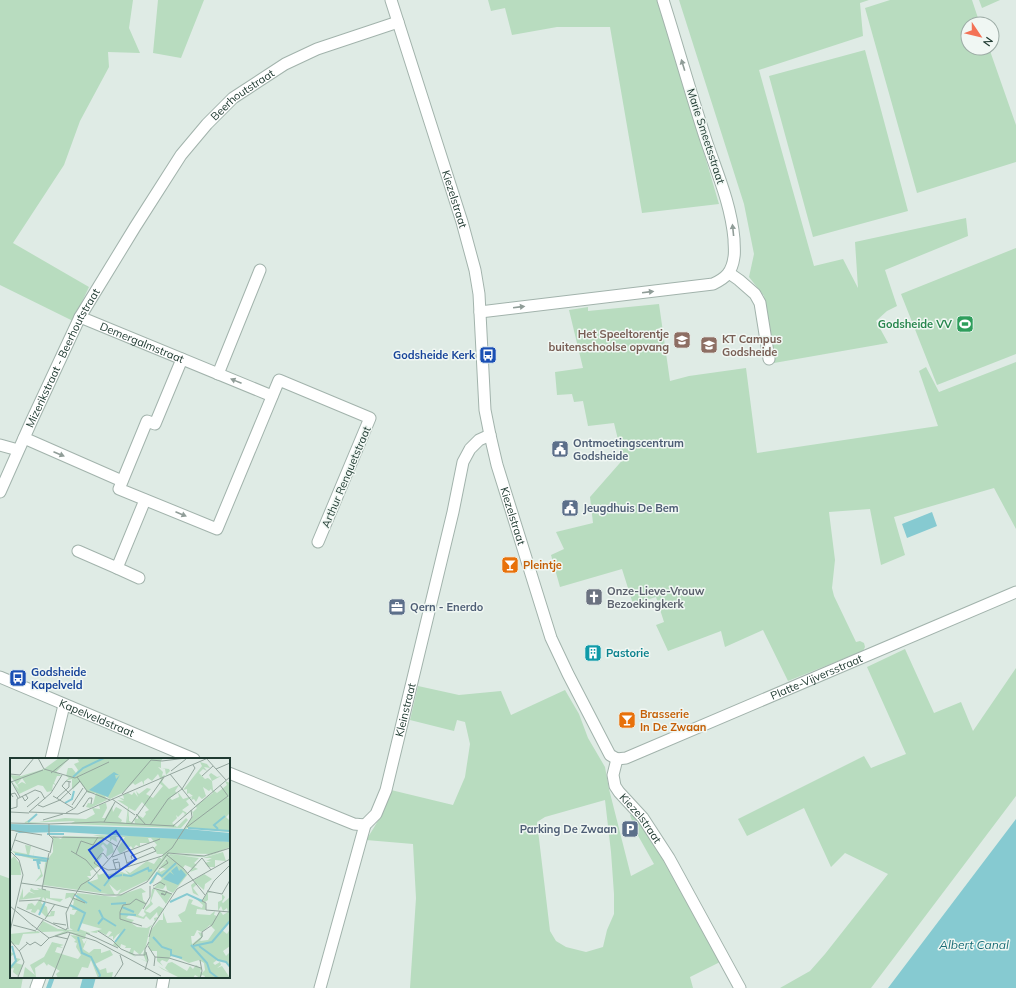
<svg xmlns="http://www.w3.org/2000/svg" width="1016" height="988" font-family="Mulish,sans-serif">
<rect width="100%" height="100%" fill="#dfebe5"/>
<!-- green -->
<path fill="#b8dcbf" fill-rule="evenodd" d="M0,0H133L129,28L140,53L108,52L109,67L80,121L64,165L13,243L89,287L73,321L0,285Z
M158,0H204L181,58L153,53Z
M488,0H659L719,204L642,213L610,27H557L512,35L505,8L491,11Z
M679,0H869L860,3L863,36L759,70L814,266L843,259L858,288L855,242L966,218L968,236L885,270L897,306L887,311L876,321L888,343L774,363L764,296L749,277L754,254L744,204Z
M890,0H972L980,24H968V48H989L1016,125V162L917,193L865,8Z
M979,0H1000L982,8Z
M865,50L908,211L813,237L769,76Z
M1016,248V354L937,385L901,294Z
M659,304L670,381L689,376L746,368L757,453L938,426L919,371L926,367L939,392L1016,362V529L994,488L894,517L905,555L881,565L870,509L829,512L835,560L832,588L834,596L856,642L860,641L864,643L865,647L863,651L788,681L763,630L725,647L721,631L668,651L656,625L664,622L656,597L633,604L622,569L560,587L551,555L564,549L556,532L593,523L590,497L626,456H622L614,423L588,426L583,401L574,402L572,394L557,395L555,372L583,368L569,310L588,307V311Z
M905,649L934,713L961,702L973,731L1016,668V796L871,988H780L810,971L825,954L888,874L845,853L831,867L804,808L747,836L738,819L864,756L871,768L906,754L867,667Z
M418,686L459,695L501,691L511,715L565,690L579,714L588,738L605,767L609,789L631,876L654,864L636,832L630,815L633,814L652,840L675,877L720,962L690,977L693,988H410L416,898L413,844L366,840C377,824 385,809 391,790L453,805L465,777L470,744L465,722L457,720L454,731L410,720ZM605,800L611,852L614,894V914L607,930L603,947L586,952L566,947L556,941L550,931L537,822L545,817Z
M0,875L11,879V977H23L21,988H0Z"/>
<!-- water -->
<path fill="#86cad1" d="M932,512L937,526L907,538L902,524Z
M1016,819V988H888Z
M50,977H55L51,988H46Z
M83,977H96L93,988H80Z"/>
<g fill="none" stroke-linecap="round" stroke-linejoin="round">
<defs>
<g id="street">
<path id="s1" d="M391,0L462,222L475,270L479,294L485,410L490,435L497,465L551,638L568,674L610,755L617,759"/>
<path d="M729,273L739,280L755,294L760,303L769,359"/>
<path d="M480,312L713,284C726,278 732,272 734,257C735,252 734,245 734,239C731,205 718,175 707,143C691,95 678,47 663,0"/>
<path id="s2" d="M80,317L272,396"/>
<path d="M182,359L155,424L147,421L119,489L217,529L279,380L370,418L318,542"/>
<path d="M218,374L260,270"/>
<path d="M24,438L122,481"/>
<path d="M0,445L18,450"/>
<path id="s3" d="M0,492L32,420L80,317L135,227L181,155L207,124L233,98L285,64L317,49L398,22"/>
<path d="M78,551L117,568L145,500"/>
<path d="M117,568L139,578"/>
<path id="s4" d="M0,677L194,759"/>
<path d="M51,759L64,705"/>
<path id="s5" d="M617,759L626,758L1016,592"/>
<path id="s6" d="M617,759L613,775L615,786L619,792L643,818L669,858L740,988"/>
<path d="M229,773L354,824L365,825"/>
<path d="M36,988L40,977"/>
<path d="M162,988L164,977"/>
<path id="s7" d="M320,988L365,825L376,814L386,790L453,512L463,462L470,449L479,440L490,435"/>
</g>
</defs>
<!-- street casing -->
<use href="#street" stroke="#a2b3ac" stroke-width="13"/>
<!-- street -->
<use href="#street" stroke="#fff" stroke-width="11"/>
</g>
<!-- one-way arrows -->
<defs><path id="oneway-solid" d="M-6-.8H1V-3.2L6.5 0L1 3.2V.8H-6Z"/></defs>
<g fill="#909d98">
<use href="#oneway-solid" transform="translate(683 65) rotate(-107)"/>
<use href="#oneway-solid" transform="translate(733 230) rotate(-96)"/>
<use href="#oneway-solid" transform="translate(648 292) rotate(-7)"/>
<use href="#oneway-solid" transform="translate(519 307) rotate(-7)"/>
<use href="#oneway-solid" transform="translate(236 381) rotate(-158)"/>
<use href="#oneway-solid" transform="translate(59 454) rotate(23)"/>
<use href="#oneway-solid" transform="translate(181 514) rotate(23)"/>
</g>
<!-- icons -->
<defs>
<symbol id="stadium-square" viewBox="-11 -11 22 22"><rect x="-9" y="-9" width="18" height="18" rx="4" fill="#2e9e5b" stroke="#f0f7f3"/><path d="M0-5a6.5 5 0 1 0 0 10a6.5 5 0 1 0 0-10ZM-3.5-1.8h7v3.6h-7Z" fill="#fff"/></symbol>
<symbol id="school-square" viewBox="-11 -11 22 22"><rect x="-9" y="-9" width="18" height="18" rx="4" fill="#8d6e63" stroke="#f0f7f3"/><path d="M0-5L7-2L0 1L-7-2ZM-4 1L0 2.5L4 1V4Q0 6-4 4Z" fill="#fff"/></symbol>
<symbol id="bus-square" viewBox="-11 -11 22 22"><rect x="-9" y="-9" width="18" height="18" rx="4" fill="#1a4fb4" stroke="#f0f7f3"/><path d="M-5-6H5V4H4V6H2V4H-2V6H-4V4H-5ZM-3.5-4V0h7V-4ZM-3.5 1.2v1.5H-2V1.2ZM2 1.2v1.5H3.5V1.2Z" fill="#fff"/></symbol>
<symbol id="civic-square" viewBox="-11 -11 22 22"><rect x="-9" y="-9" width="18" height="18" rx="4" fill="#5c6f8a" stroke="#f0f7f3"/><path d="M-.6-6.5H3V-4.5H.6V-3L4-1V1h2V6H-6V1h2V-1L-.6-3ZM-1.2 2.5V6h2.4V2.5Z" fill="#fff"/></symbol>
<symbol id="bar-square" viewBox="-11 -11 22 22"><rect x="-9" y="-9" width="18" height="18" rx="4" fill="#e8710a" stroke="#f0f7f3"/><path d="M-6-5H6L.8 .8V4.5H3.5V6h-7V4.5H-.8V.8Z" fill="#fff"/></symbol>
<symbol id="church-square" viewBox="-11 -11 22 22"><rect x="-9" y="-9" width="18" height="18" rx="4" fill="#6b7280" stroke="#f0f7f3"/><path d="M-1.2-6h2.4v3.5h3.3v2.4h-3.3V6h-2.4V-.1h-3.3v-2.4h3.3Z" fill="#fff"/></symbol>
<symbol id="office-square" viewBox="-11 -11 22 22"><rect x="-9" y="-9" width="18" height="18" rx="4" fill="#5c6f8a" stroke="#f0f7f3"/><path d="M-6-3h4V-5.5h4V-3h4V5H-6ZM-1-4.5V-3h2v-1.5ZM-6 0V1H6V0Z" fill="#fff"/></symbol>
<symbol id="building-square" viewBox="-11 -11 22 22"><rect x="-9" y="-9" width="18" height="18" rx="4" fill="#0f9aa8" stroke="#f0f7f3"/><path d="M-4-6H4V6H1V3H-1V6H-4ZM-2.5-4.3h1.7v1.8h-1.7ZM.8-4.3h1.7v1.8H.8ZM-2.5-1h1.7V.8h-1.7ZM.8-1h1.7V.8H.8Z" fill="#fff"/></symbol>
<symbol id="parking-square" viewBox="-11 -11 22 22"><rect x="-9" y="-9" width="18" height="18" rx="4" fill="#5c6f8a" stroke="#f0f7f3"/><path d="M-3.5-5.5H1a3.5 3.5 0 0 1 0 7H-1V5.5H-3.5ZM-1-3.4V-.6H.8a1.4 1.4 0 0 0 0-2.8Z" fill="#fff"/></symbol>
</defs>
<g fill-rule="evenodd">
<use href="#stadium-square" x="955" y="314" width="20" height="20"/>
<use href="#school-square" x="672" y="330" width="20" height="20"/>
<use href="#school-square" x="699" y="335" width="20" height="20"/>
<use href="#bus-square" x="478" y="345" width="20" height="20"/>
<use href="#civic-square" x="550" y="439" width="20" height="20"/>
<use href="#civic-square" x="560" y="498" width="20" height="20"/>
<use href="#bar-square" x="500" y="555" width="20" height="20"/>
<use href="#church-square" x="584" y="587" width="20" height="20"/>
<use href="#office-square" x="387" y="597" width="20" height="20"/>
<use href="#building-square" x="583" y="643" width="20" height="20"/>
<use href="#bus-square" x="8" y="668" width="20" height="20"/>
<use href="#bar-square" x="617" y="710" width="20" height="20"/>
<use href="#parking-square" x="620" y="819" width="20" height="20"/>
</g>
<g text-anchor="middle" stroke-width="3" stroke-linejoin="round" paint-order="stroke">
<!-- street labels -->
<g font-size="11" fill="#203b32" stroke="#f0f7f3">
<text dy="4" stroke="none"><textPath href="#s3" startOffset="470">Beerhoutstraat</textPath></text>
<text transform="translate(706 136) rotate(72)" y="4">Marie Smeetsstraat</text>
<text dy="4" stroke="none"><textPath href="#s1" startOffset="209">Kiezelstraat</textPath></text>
<text dy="4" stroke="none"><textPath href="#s2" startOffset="67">Demergalmstraat</textPath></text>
<text dy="4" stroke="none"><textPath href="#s3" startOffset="148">Mizerikstraat - Beerhoutstraat</textPath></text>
<text transform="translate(346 477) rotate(-67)" y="4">Arthur Renquetstraat</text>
<text dy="4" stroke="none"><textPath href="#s1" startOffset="533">Kiezelstraat</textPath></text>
<text dy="4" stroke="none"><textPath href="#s5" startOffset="216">Platte-Vijversstraat</textPath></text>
<text dy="4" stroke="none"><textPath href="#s7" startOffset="293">Kleinstraat</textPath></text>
<text dy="4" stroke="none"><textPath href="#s4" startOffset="105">Kapelveldstraat</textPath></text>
<text dy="4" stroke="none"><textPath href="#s6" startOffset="69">Kiezelstraat</textPath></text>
</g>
<!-- leisure labels -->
<g font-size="11" font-weight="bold" fill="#27864d" stroke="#f0f7f3" text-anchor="end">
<text x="952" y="328">Godsheide VV</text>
</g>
<!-- education labels -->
<g font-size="11" font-weight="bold" fill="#785e54" stroke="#f0f7f3" text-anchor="end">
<text x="669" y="338">Het Speeltorentje<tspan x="669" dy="13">buitenschoolse opvang</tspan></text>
<text x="722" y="343" text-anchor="start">KT Campus<tspan x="722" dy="13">Godsheide</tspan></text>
</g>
<!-- transit labels -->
<g font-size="11" font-weight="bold" fill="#164399" stroke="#f0f7f3" text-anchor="end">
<text x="475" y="359">Godsheide Kerk</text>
<text x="31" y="676" text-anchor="start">Godsheide<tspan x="31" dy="13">Kapelveld</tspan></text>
</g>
<!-- service labels -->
<g font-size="11" font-weight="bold" fill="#4e5e75" stroke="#f0f7f3" text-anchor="start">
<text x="573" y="447">Ontmoetingscentrum<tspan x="573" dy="13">Godsheide</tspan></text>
<text x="583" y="512">Jeugdhuis De Bem</text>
<text x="410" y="611">Qern - Enerdo</text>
<text x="617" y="833" text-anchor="end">Parking De Zwaan</text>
</g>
<!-- food labels -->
<g font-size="11" font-weight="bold" fill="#c56008" stroke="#f0f7f3" text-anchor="start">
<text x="523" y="569">Pleintje</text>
<text x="640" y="718">Brasserie<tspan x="640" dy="13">In De Zwaan</tspan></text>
</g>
<!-- worship labels -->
<g font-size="11" font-weight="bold" fill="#5b616d" stroke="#f0f7f3" text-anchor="start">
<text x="607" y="595">Onze-Lieve-Vrouw<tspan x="607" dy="13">Bezoekingkerk</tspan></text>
</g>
<!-- culture labels -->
<g font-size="11" font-weight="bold" fill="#0d838f" stroke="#f0f7f3" text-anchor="start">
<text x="606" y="657">Pastorie</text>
</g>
<!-- water labels -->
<g font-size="12" font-style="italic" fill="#1a6d77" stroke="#f0f7f3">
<text x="974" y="949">Albert Canal</text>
</g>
</g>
<!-- overview -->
<g transform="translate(10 758)">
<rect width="220" height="220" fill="#dfebe5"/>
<path d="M49,0H60L46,14L52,18H47L44,25L46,27L43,26L42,33L37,34L33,28L28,27L9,36L2,24L9,31L7,27L12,24L16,26L12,20L7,27L0,17L11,18L34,11ZM67,0H153L151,3V10L159,11L160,13L156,17L155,11L148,9L153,14L152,18L155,17L152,24L159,31L169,27L165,33L167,35L160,40L162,42L169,39L168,34L173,41L183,38L179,35L177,36V31L173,32L192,8L190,4L197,6L200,10L194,9L197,13L193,11L189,15L195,21L198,20L202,23L199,17L201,15L207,19L211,18L202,23L203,32L207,35L217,27L215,23L220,25V40L217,39L220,41V55L216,59L220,63V74L177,70L170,79L220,84V89L202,96L160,95L140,121L107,137L111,131L107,133L99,126L105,137L33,127L35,105L43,94V78L51,81L53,78L91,79L83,77L168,79L183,58L182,52L183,54L187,50L185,48L203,35L201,31L199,33L193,29L196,38L192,41L189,38L186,44L184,41L181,42L182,39L176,43L179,47L172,52L177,55L173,59L175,56L173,54L168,59L166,57L167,60L162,65L167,69L176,60L178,62L171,70L60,66L65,63L13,65L19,62L20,64H29L55,60L76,61L85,56L82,50L90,51L89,47L96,45L97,50L92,60H95L102,48L103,54L106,49L112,52L108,59L112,62L111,64L116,65L118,49L107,42L114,43L108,39L114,41L113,37L118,35L122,37L124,34L128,39L126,33L129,36L137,30L141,31L136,36L143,40L153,28L149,25L151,22L148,16L142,23L138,20L134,23V27L132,23L125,27L123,25L112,35L100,41L95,38L97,42L80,50L76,49L78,45L83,46L86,35H78L70,24L63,31L66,35L62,30V21L55,23L59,20L56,18L58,10H62L66,15L68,12L64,6L69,4ZM132,44L139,52L135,54L136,56L133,60L128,57V61L124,60L125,66L119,63V53L117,65L119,50L125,53ZM106,79H115L107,91L110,96L121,88L123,91L126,87L130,89V85H140L138,80H141L147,87L144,90L147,96H153L152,101L149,99L144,106L137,103L120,115L115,112L119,117L112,114L107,115L106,112L105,115L95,117L97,114L89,117L87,115L88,121L79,124L80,121L77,118H81L80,113L89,108L88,103L92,98L91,96L94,92L91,88L93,86L97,91L96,99L104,94L102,86L100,84L97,87L93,84L95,80H100V84L102,81L107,84ZM15,87L21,88L19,98H23L25,90L23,99L37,100L38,95L37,102H33L37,104L28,103L33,118L25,124L31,116L27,102L7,97L2,93L17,96ZM220,90L205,96L198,98L190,99L167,97L189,100L184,105L187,107L184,109L188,111L180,114L182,110L175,107L173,110L178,116L181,119L178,116L163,135L157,132L156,127L153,131L144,130L152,121L148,115L143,125H139L149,111L150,114L156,111L150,109L157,100L166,97L156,100L160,96L195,98ZM213,94L216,103L205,102V109H198L195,105L201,103H196L202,100H193ZM4,98L10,106L11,117H0V102ZM194,116L202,121L195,126L194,132L187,126L183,130L189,138L183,135L181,127L185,124L184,122ZM13,130V140L19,134L25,136L20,133L21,130L24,132H29L27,130L40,133V140L53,141L50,144L36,140V143L33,139L31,145L37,149L38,157H40L41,153H45L44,158L36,159L28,151L25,155L21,154L22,151L16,152L18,146L22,145L25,148L31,139L9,142ZM131,130L136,134L132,135L133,142L136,145L128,157L133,159L136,156L134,154L135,150L140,145L142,131L154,132L162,136L156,146L145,131L141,143L143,146L135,153L140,155L149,148L154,151L140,170L135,192L138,200L137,204L129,200L136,203L133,196L136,189L130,197L124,192L123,196L126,199L114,193L119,195L121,190H115L116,188L111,186L110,190L103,187L110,175L107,177L105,175L107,177L103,182V178L98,179L102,174L99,173L96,177L88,173L87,175L80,174L92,171L71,165L69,171L80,175V177L76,176L75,181H72L74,186L77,181L73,191L79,195L84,191H91V195L100,192L103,197L85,206L90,212L96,210L97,215L103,214L102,219L88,220L81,202L78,210L72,209L67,220H48L46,216L50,213L38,206L37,208L34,204L25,210L26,220H13L15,209L25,217L20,207L34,199L42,184L54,187L50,188L53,190L47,189L45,194L68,201L71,197L66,189L67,185L64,184L66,182L60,177L68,178L57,174L54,175H59L43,178L55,173L75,176L59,173L32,174L28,171L33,163L48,171L63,172L60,170V156L64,157L67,152H62L64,143L60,139L55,141L56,135H65L63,139L66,141L67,135L105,139ZM147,154L148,159L144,160L145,165L137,170L127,169L121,165L124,162L116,160L119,157L134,161L136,158L140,162ZM198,134L204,135H198V142L195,144L196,152L187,151L186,156L200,157L205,153L204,157L207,158L210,153L213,157L218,154L217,150L213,153L211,148L208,153V144L212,142V136L215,139L212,144L213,145L220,139V163L212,172L217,176L220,171V188L213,193L216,198L220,194V210L216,204L207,202L203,205L205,207L210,204L211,207L207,210L212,208L220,220H194L195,218L192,217L190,220L185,217L183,220H170L152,211L148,208L159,214L155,210L158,205L162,204L177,213L180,208L183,211L186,207L192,211L190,213L192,215L195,212L194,205L189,202L179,205L162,197L157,204L152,202L150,204L153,208L147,203V193H141L138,187L140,173L149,162H153V154L157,165L172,164L168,157L175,153L179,141L183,142L181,146L192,150L193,147L185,140L193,142ZM200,167L205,172L198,182L190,183L193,178L192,175L188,174L191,179L182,186L181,178H184L187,172L192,174ZM28,173L30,175L13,176L9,187L2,186L0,182V177L9,176L0,177V176ZM2,188L6,200L11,201L6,205L13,207L8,218L3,214L4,210L0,211L5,203L4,196L0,199V194L3,195Z" fill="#b8dcbf" fill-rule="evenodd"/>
<path d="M104,14L109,17H105L106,21L110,17L98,39L79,32ZM0,66L177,71L220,75V84L52,74L9,75L0,71ZM167,108L169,113L171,111L176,117L168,127L153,121L160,114L164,117L161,113Z" fill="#86cad1"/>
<path fill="none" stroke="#86cad1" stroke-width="2" d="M63,19L73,10L94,0M55,45L62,41L64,33M18,64L27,56M178,70L220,73M208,71L204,67L215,58M37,76H54M5,96L39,101M23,102H27L29,111M30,106L29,102L37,103M113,117L121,118L138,110L139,113L142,112M78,124L91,133M140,126L147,115L152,118L166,105M94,128L101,119L112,117M65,137L77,145M160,144L177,136L192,143M101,146L116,145M60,147L75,155L68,173M112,149L124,154M110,156L126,157M29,157L35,144M93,160L106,168M88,166L93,160L89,152M68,179L72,195L81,199L90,217L89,220M143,179L152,189L161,192V197L172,200M105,184L115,171M181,187L197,205L200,214L208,220M183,188L202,184L220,163M189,188L208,202L216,204L220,209M0,210L6,203L2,188"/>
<path fill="none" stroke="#93a59d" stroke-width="1" d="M28,0L34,11L65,20L99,4M197,1L216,22M206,11L220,5M161,13L176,1M41,15L60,0M0,16L10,17L24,0M160,16L185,47M192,18L203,8M67,19L77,33L100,42M1,23L10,39M1,24L33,12M61,24L56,23L52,28L61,37M112,36L141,2L152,3L176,0M12,38L15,43L18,40L15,36M43,38L63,50M3,39L1,36L5,35L8,40M47,40L59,29V24M102,41L125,57M28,47L33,49L50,42L70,23M62,47L73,30M74,47L73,49L79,40H82L81,46M17,49L29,39M0,51L7,49V41L25,32L31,34L35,41M0,54L19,55M19,54L41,35L52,17M19,54L68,56L198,0M56,55L65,50L77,33M126,56L136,67M33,62L53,56M94,64L105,44M0,65L39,66M39,66L91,64L164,68M39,66V77L43,81L40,95M121,66L154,19M140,67L158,41L172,31L185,10L183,7M163,68L220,19M177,69L218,38L210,27M0,72L32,77M41,79L93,80L108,89M5,82L40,94M0,93L9,102L13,117L0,173M1,93L7,75M61,93L76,102L87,115M114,94L118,109M66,96L71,83L83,87L88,79M157,97L174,111L195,137M102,99L150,81M104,105L109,104L110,111M117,105L146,93L143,89L121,98L122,101M220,107L204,123L192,143L196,145V152L220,154M92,109L98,112L110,111L152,98L162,90L182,59L181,52M91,110L84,105L91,96L93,95L98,101M149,111L158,105L156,102M106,112L103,102L108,101M178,115L192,100L201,112M11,125L94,137H111L137,124L158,95L194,98L220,90M143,128L150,124L155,127M143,130L162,136M36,132L32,131L39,95M197,133L212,136L220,122M65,137L71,127L81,121L102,98L112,79M155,137L151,136L152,135L155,137L157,133M63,140L75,145M9,143L28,142L58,150M0,148L23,168M7,149L56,172L57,170M133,151L140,139V128M35,161L45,146M43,165L56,167M3,167L26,173M22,167L39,180L58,174L86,183L151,218M132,168L110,161V154L113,147L120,146L126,141L136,146M58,171L56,155L65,136M26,172L34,161M88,173L102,182L111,191L125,197H135V191L139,184M76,175L108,190M45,178L58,181M139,179L142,169L167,131L220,101M0,182L10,194L14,204L8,219M16,184L20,187L25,184L31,188L39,180M183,187L192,179V174L202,167L210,153M138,188L145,199L144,208M9,193L18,185M145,199L159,200L191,210M190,202L192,213L190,220M135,212L138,202L136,194M42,220L60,175M104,220L113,206L110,197"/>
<path fill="#1d4ed8" fill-opacity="0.15" stroke="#1d4ed8" stroke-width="2" d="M106,73L126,101L99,120L79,92Z"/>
<rect width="220" height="220" fill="none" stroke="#203b32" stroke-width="2"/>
</g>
<!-- north arrow -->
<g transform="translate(980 36) rotate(125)"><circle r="19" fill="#f0f7f3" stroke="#9daca6"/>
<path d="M0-3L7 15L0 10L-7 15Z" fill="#f37256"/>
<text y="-6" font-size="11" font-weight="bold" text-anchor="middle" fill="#203b32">N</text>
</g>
</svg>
